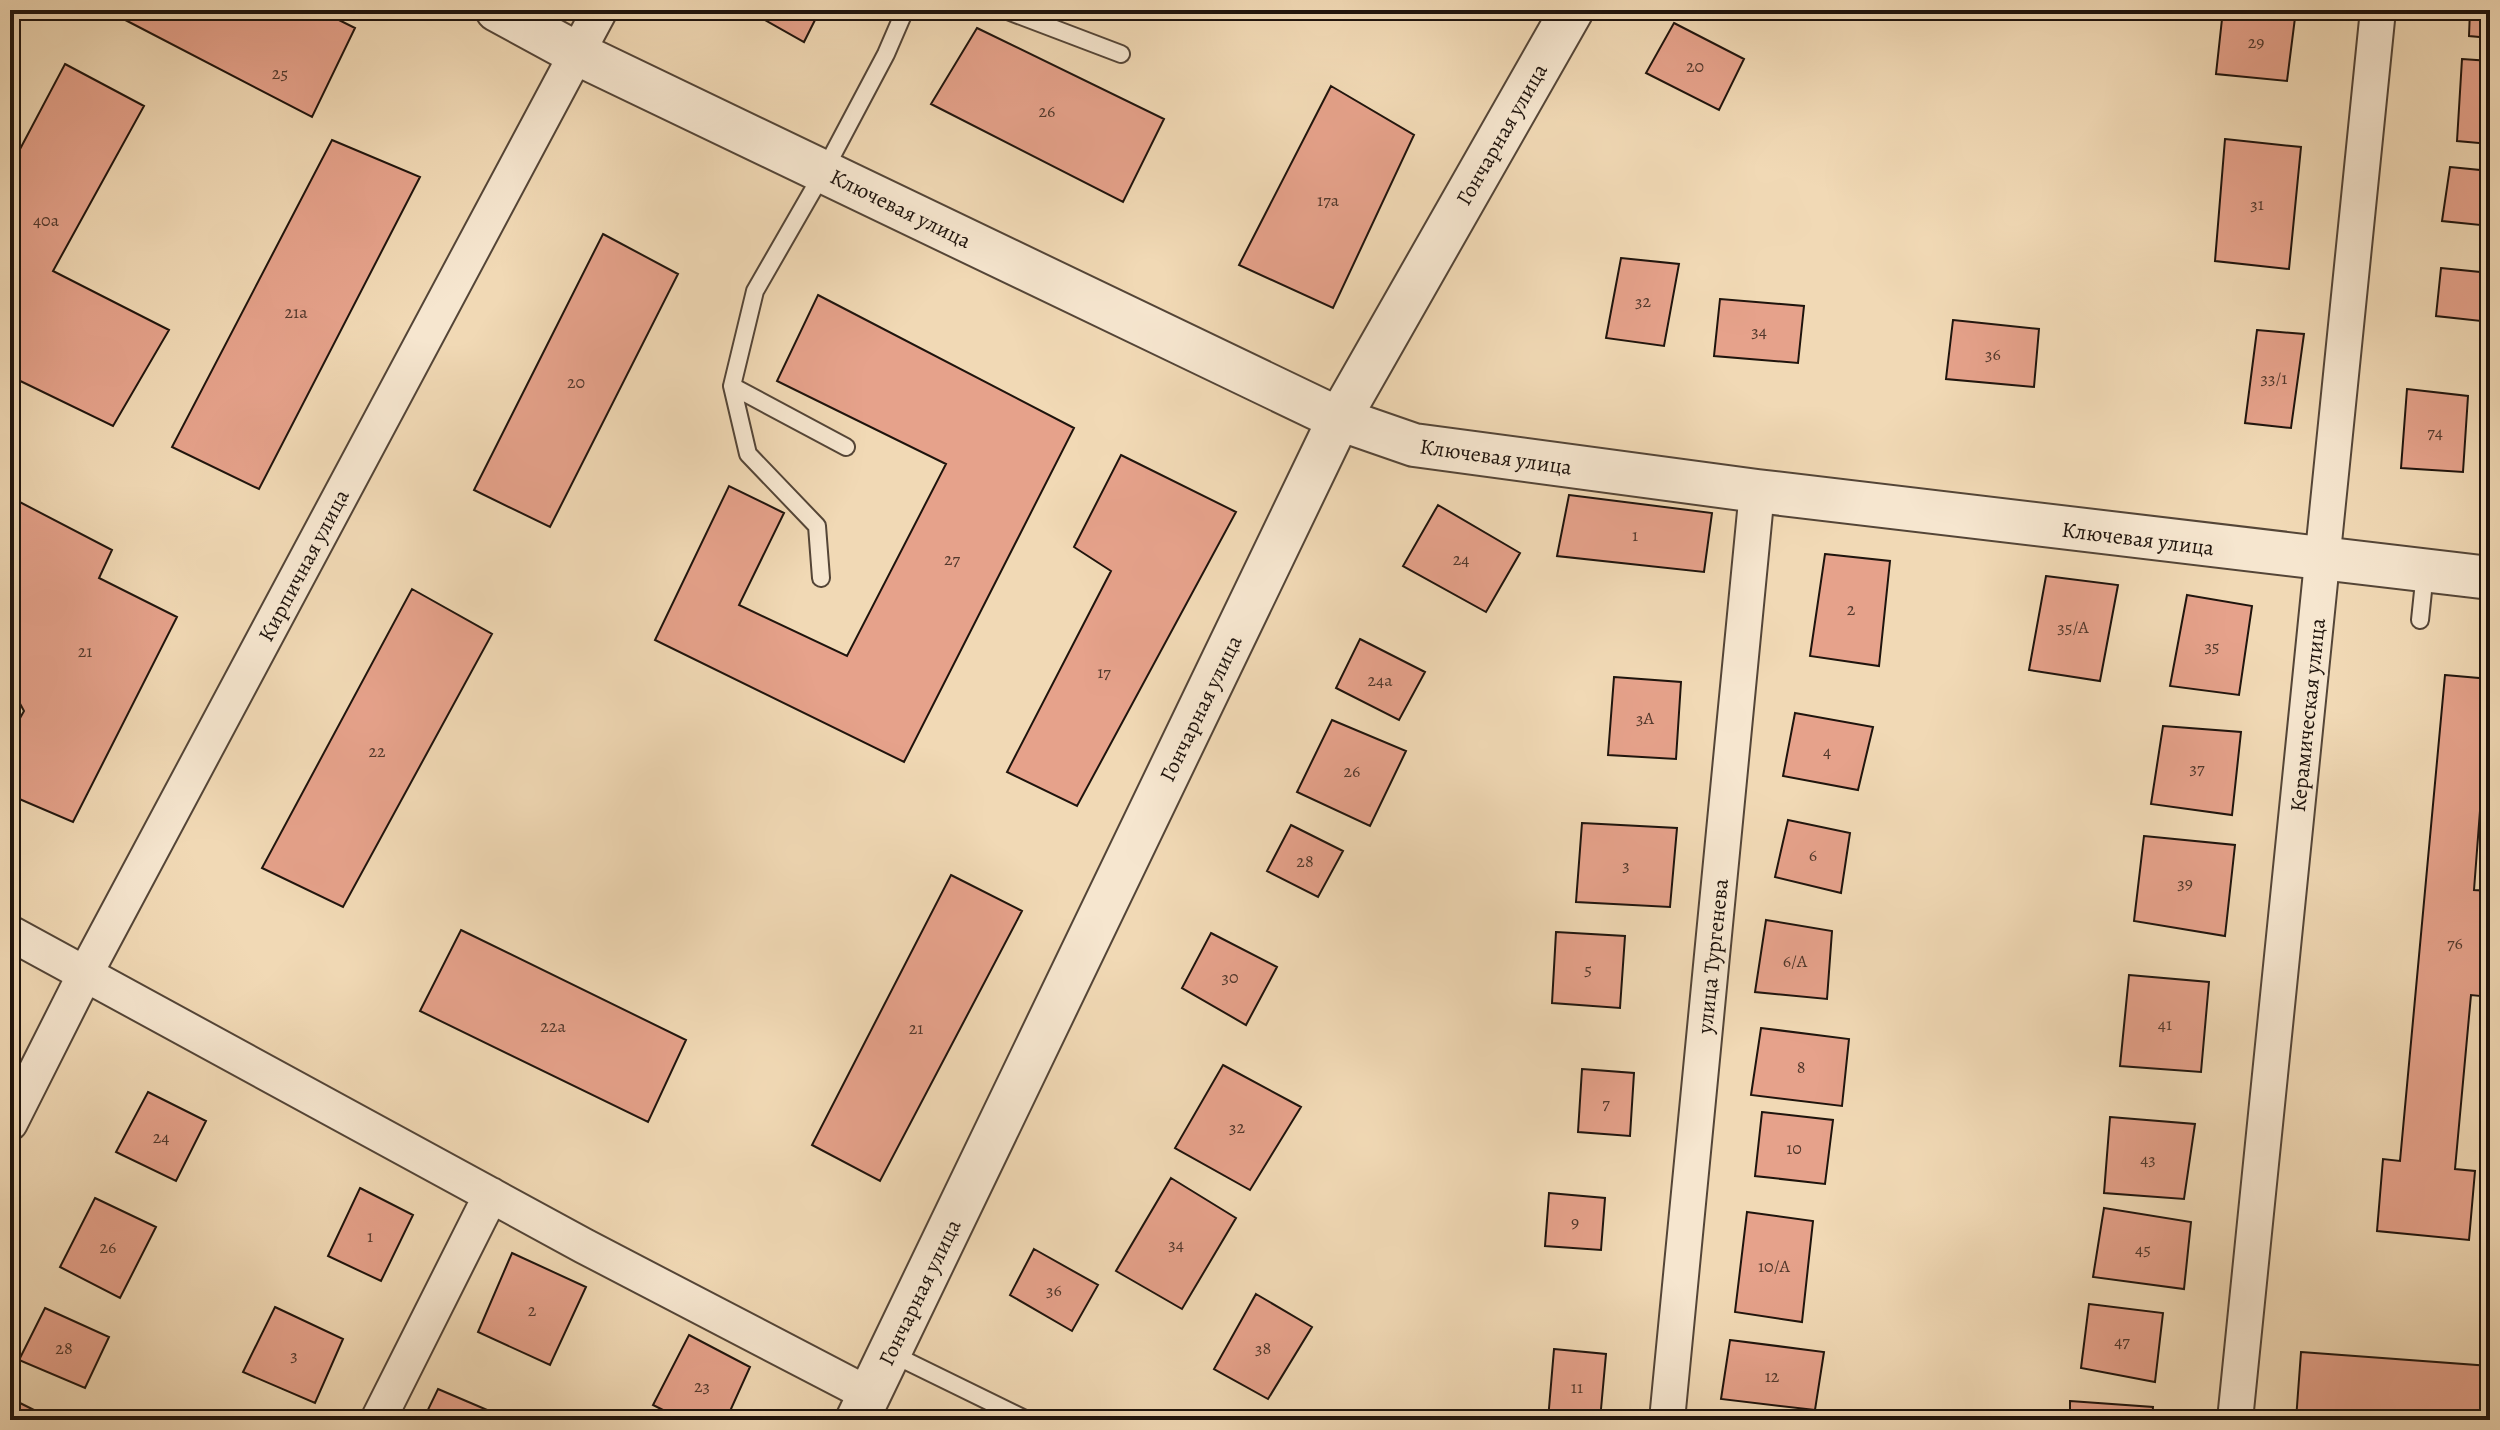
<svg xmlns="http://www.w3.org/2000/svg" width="2500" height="1430" font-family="Alegreya,serif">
<rect width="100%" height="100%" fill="#f1d9b5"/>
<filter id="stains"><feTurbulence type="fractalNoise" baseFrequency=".0025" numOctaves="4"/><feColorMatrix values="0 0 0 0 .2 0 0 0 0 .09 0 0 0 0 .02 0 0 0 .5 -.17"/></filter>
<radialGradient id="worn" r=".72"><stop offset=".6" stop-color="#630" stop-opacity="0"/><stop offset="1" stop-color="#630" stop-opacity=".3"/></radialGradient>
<!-- building -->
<path fill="#e6a28b" stroke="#1f140d" stroke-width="2" d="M106,10H319L355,28L312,117Z
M747,10H820L804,42Z
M2223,10H2296L2287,81L2216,74Z
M2470,10H2490V38L2469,36Z
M1674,23L1744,59L1719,110L1646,73Z
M977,28L1164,119L1123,202L931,104Z
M2462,59L2490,61V144L2457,141Z
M65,64L144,106L53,271L169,330L113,426L10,376V168Z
M1331,86L1414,135L1333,308L1239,265Z
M2225,139L2301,147L2289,269L2215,261Z
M332,140L420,177L259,489L172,447Z
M2450,167L2490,171V226L2442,221Z
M603,234L678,274L550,527L474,490Z
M1621,258L1679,264L1664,346L1606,338Z
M2441,268L2490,273V322L2436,316Z
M818,295L1074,428L904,762L655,640L729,486L784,513L739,605L847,656L946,464L777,381Z
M1720,299L1804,306L1798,363L1714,356Z
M1953,320L2039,329L2034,387L1946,379Z
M2257,330L2304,334L2291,428L2245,423Z
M2407,389L2468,396L2463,472L2401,468Z
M1121,455L1236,512L1077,806L1007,772L1111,571L1074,547Z
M1569,495L1712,513L1704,572L1557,556Z
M12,498L112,550L99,578L177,617L73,822L10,795V736L24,711L10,685Z
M1438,505L1520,553L1486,612L1403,566Z
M1825,554L1890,561L1879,666L1810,656Z
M2046,576L2118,585L2100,681L2029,670Z
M412,589L492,634L343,907L262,868Z
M2187,595L2252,606L2239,695L2170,686Z
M1360,639L1425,672L1399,720L1336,688Z
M2445,675L2490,679L2474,890L2490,891V997L2471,995L2455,1169L2475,1171L2469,1240L2377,1231L2383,1159L2400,1161Z
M1614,677L1681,682L1676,759L1608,755Z
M1795,713L1873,727L1858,790L1783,776Z
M1332,720L1406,751L1370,826L1297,792Z
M2163,726L2241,732L2232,815L2151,804Z
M1788,820L1850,833L1841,893L1775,877Z
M1582,823L1677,828L1670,907L1576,902Z
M1291,825L1343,851L1318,897L1267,871Z
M2144,836L2235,845L2225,936L2134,921Z
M951,875L1022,911L880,1181L812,1145Z
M1766,920L1832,931L1827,999L1755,992Z
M461,930L686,1040L648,1122L420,1011Z
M1556,932L1625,936L1620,1008L1552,1003Z
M1211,933L1277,967L1246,1025L1182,988Z
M2129,975L2209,982L2201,1072L2120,1066Z
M1761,1028L1849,1039L1842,1106L1751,1095Z
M1223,1065L1301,1107L1250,1190L1175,1148Z
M1582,1069L1634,1073L1630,1136L1578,1132Z
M148,1092L206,1121L176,1181L116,1152Z
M1762,1112L1833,1120L1825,1184L1755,1176Z
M2110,1117L2195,1124L2184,1199L2104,1193Z
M1171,1178L1236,1218L1182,1309L1116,1271Z
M360,1188L413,1215L381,1281L328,1256Z
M1549,1193L1605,1198L1601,1250L1545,1246Z
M95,1198L156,1227L120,1298L60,1267Z
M2104,1208L2191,1222L2184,1289L2093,1277Z
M1747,1212L1813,1221L1802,1322L1735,1312Z
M1034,1249L1098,1285L1072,1331L1010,1295Z
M512,1253L586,1287L550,1365L478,1332Z
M1256,1294L1312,1327L1268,1399L1214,1369Z
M2089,1304L2163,1313L2155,1382L2081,1368Z
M275,1307L343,1339L315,1403L243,1372Z
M45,1308L109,1337L85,1388L19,1360Z
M689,1335L750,1367L726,1420H683L653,1405Z
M1730,1340L1824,1352L1815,1410L1721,1399Z
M1554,1349L1606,1354L1600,1420H1548Z
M2301,1352L2490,1366V1420H2296Z
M438,1389L499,1415L496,1420H423Z
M10,1398L54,1420H10Z
M2070,1401L2153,1407L2152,1420H2070Z
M1285,1413L1356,1420H1284Z"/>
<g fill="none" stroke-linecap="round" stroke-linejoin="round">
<defs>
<path id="service" d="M1005,10L1121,54
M732,386L846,447
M821,578L817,526L748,454L732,386L755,291L824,171L886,54L905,10
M2420,620L2425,572
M890,1353L1027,1420"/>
<path id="minor" d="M10,933L584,1246L870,1395
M10,1123L85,974L600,10
M378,1420L491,1195
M1667,1420L1757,491
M2235,1420L2378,10"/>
<path id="tertiary" d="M497,10L576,53L1339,419L1414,445L1757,491L2490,578
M857,1420L1339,419L1572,10"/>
</defs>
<!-- service casing -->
<use href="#service" stroke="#544537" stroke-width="20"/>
<!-- minor casing -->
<use href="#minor" stroke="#544537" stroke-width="38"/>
<!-- tertiary casing -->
<use href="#tertiary" stroke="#544537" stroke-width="46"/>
<!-- service -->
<use href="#service" stroke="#f6e6cf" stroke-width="16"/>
<!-- minor -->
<use href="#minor" stroke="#f6e6cf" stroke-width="34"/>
<!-- tertiary -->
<use href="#tertiary" stroke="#f6e6cf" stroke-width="42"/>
</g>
<g text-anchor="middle" stroke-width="6" stroke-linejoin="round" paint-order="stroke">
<!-- number labels -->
<g font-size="18" fill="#51382c">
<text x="2256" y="48">29</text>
<text x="1695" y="72">20</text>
<text x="280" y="79">25</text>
<text x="1047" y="117">26</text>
<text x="1328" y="206">17а</text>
<text x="2257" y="210">31</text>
<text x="46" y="226">40а</text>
<text x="1643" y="307">32</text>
<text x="296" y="318">21а</text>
<text x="1759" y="337">34</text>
<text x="1993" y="360">36</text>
<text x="2274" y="384">33/1</text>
<text x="576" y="388">20</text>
<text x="2435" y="438">74</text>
<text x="1635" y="541">1</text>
<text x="952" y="565">27</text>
<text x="1461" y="565">24</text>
<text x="1851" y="615">2</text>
<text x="2073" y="633">35/A</text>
<text x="2212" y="652">35</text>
<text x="85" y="657">21</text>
<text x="1104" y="678">17</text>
<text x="1380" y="686">24а</text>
<text x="1645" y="724">3А</text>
<text x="377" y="757">22</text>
<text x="1827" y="757">4</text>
<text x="2197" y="774">37</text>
<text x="1352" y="777">26</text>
<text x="1813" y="861">6</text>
<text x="1305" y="867">28</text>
<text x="1626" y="871">3</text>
<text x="2185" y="889">39</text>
<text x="2455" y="949">76</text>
<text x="1795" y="967">6/A</text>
<text x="1588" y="975">5</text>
<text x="1230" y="983">30</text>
<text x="2165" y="1030">41</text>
<text x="553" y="1032">22а</text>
<text x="916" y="1034">21</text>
<text x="1801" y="1073">8</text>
<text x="1606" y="1109">7</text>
<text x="1237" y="1133">32</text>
<text x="161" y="1143">24</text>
<text x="1794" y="1154">10</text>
<text x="2148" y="1165">43</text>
<text x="1575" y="1228">9</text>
<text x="370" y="1242">1</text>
<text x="1176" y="1250">34</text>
<text x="108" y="1253">26</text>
<text x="2143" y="1255">45</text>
<text x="1774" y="1272">10/A</text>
<text x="1054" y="1296">36</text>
<text x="532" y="1316">2</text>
<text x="2122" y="1347">47</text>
<text x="64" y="1354">28</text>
<text x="1263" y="1354">38</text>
<text x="294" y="1361">3</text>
<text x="1772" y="1382">12</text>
<text x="702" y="1392">23</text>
<text x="1577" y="1393">11</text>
</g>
<!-- street labels -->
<g font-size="22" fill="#1f140d" stroke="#f6e6cf">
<text transform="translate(1501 134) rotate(-60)" y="8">Гончарная улица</text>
<text transform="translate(901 208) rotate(26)" y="8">Ключевая улица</text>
<text transform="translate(1496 456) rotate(8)" y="8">Ключевая улица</text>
<text transform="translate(2138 538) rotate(7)" y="8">Ключевая улица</text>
<text transform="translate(303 565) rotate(-62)" y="8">Кирпичная улица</text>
<text transform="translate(1200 708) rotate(-64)" y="8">Гончарная улица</text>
<text transform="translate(2307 715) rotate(-84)" y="8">Керамическая улица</text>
<text transform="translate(1712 956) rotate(-84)" y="8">улица Тургенева</text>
<text transform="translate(919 1292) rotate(-64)" y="8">Гончарная улица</text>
</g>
</g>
<!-- margin -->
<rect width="2500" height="1430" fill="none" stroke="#f1d9b5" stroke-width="40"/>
<rect x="12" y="12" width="2476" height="1406" fill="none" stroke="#1f140d" stroke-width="4"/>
<rect x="20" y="20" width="2460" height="1390" fill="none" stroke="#1f140d" stroke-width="2"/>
<rect width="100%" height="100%" filter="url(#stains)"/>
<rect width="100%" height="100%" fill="url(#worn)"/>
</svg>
